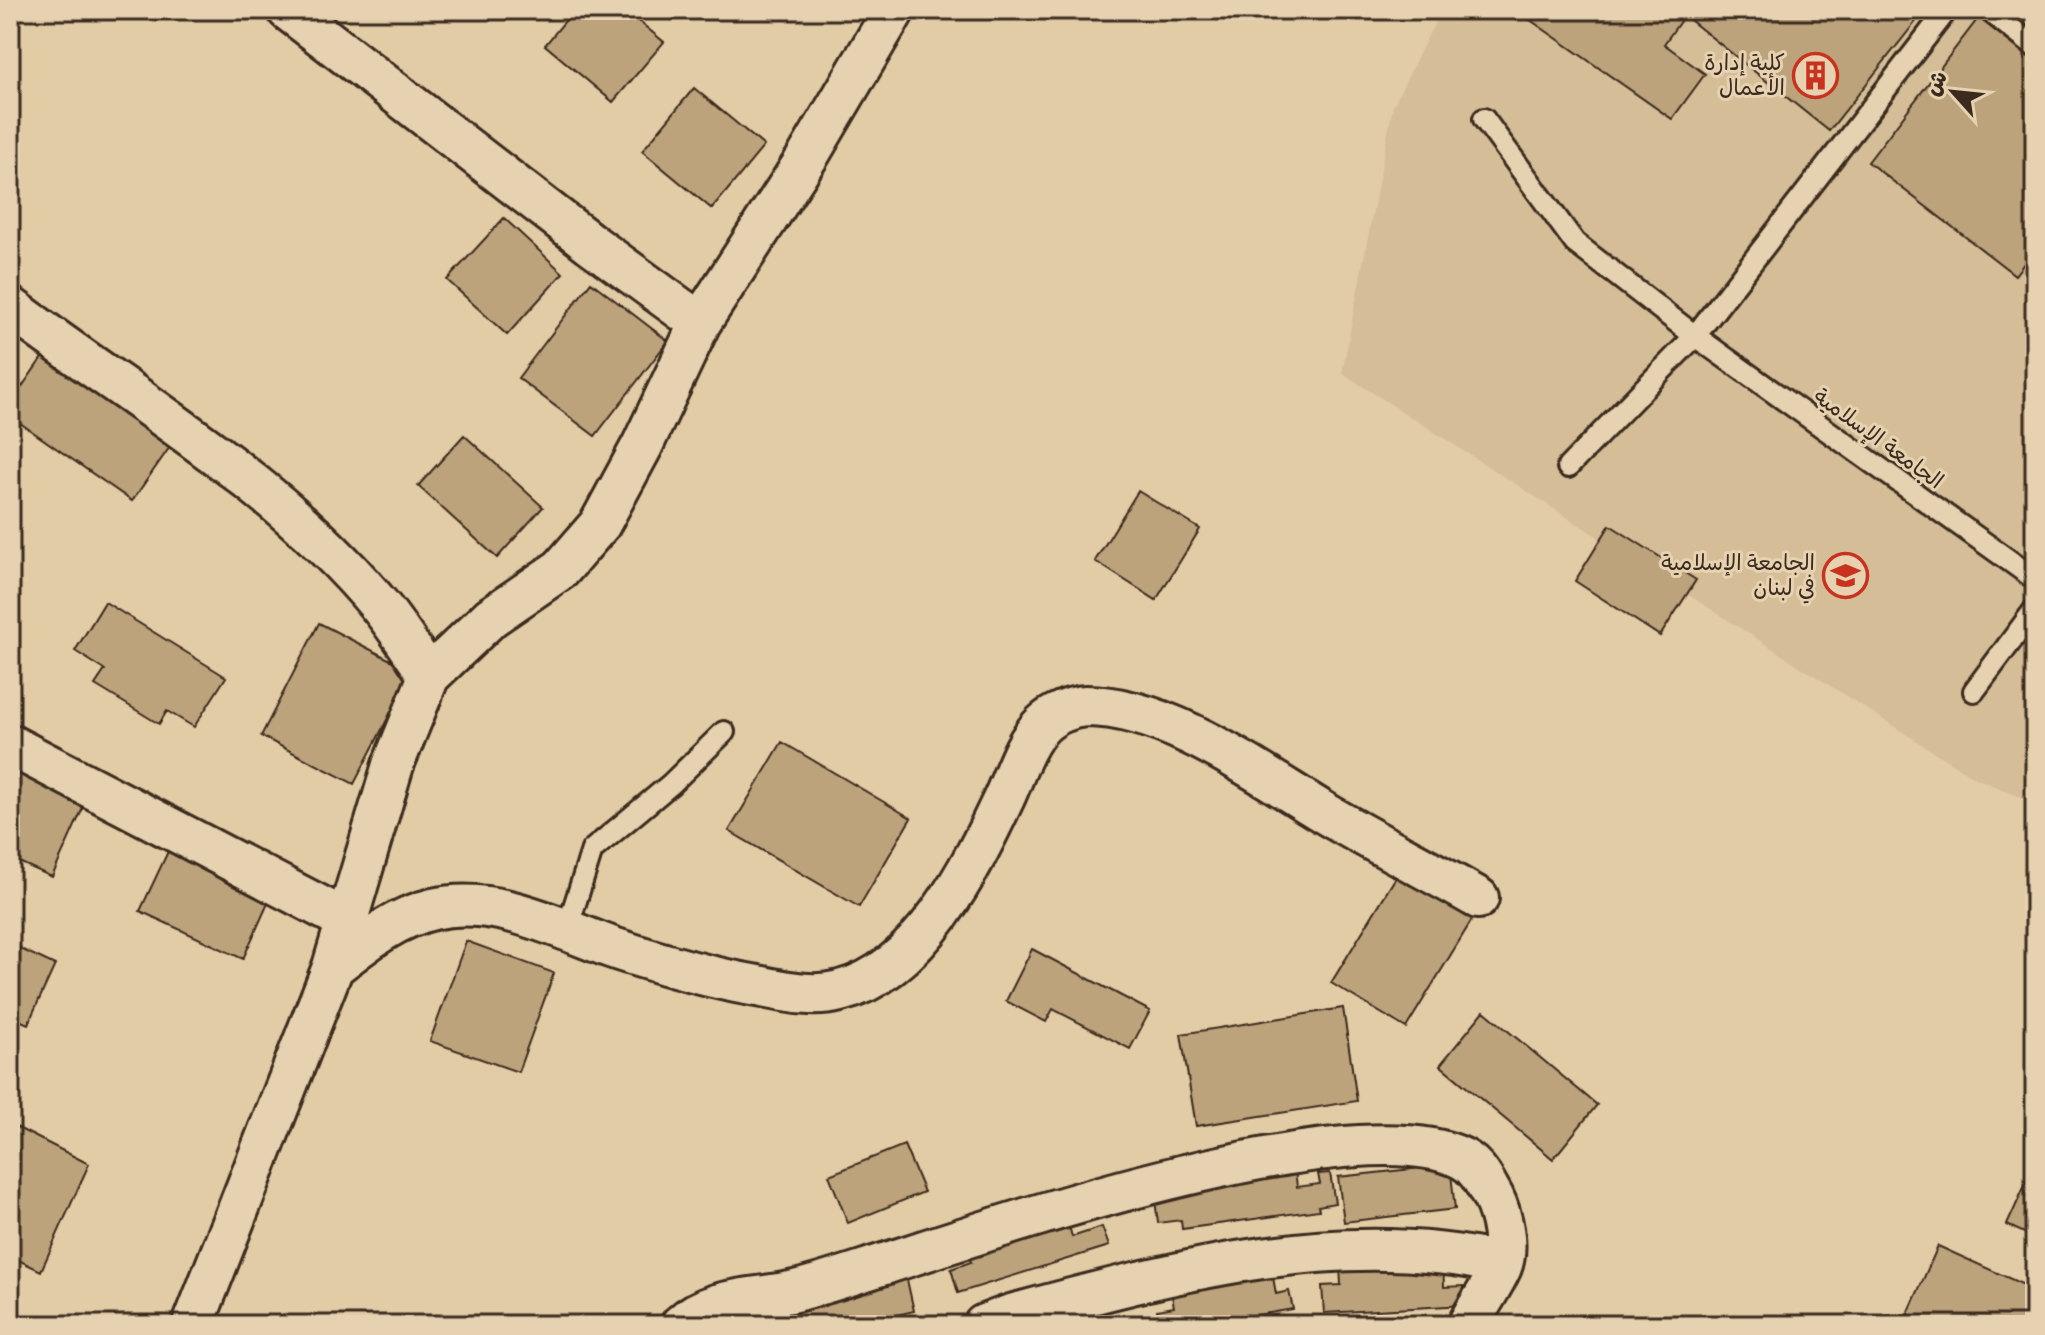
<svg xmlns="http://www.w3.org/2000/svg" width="2045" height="1335" font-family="'Gochi Hand','Playpen Sans Arabic',sans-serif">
<rect width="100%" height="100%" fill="#e2cca6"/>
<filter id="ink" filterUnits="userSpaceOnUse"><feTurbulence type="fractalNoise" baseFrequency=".0125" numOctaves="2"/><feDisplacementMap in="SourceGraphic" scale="16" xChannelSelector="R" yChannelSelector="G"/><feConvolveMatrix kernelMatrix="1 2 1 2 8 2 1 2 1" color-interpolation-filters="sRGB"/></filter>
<g filter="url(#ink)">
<!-- built -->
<path fill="#d4bd97" d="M1441,10H2035V803L1973,777L1342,373L1393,106Z"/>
<!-- building -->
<path fill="#bda37b" stroke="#3b2a1e" stroke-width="2" d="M574,10H625L664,42L613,102L545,45Z
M1516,10H1688L1664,44L1705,74L1672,119Z
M1697,10H1925L1829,131L1690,20Z
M1980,16L2035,59V249L2015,275L1868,162Z
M694,88L764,146L712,209L642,151Z
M504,218L563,273L507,335L447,280Z
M591,282L668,341L595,436L518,378Z
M46,352L174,441L132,501L10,416V404Z
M464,435L543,507L497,558L418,486Z
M1138,491L1200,529L1156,600L1095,561Z
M1610,525L1696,580L1660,636L1575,581Z
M105,602L226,677L194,727L167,711L159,724L95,685L105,670L75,651Z
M319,623L412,671L354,784L261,736Z
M782,742L911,818L859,907L729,831Z
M10,765L87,799L52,877L10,858Z
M171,845L273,892L243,959L140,911Z
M1404,864L1478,910L1406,1028L1331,983Z
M466,941L554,973L518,1072L430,1041Z
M10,944L55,965L28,1024L10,1016Z
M1032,949L1150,1011L1130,1049L1053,1009L1046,1022L1006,1001Z
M1343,1008L1357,1101L1196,1126L1181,1034Z
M1484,1011L1597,1105L1553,1159L1440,1065Z
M16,1127L89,1164L41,1271L10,1256V1140Z
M904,1145L924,1192L848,1223L829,1175Z
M1294,1162L1297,1187L1320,1184L1318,1174L1330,1173L1335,1203L1318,1206L1319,1210L1182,1229L1181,1220L1158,1223L1155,1200L1191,1195L1188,1177Z
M2035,1163V1238L2007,1225Z
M1450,1165L1455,1209L1344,1222L1338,1177Z
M1065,1211L1072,1237L1102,1227L1109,1246L958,1293L951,1269L971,1262L964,1242Z
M1938,1246L2035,1290V1325H1929L1907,1316Z
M1443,1259L1444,1287L1464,1286L1465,1305L1324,1313L1322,1286L1341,1285L1340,1265Z
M1271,1266L1276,1294L1289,1291L1293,1309L1199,1325H1159L1157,1310L1174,1307L1170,1284Z
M905,1271L914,1311L855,1325H709Z
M1098,1307L1105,1325H1069V1317Z"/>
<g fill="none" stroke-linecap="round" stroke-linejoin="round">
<defs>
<path id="lane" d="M1988,10L2035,47
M1484,119L1575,243L1695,336L2035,579
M1568,467L1695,336L1947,10
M1974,691L2035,609
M567,929L592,850L671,784L724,732"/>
<path id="street" d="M288,10L590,243L700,323
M10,307C134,400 281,485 380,606C398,628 413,652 429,676
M10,745L348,921
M333,967C364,943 394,918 433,909C497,894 561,930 619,950C662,964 706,977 752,985C780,990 811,999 840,991C921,971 972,866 1004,798C1015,774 1024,743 1042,725C1053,714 1071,707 1086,706C1169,706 1259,774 1328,815C1377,844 1428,869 1478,898
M193,1325L333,967L393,765L429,676L491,617L561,569L600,524L642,446L700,323L808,156L894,10
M681,1325C711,1296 756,1300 795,1291C824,1284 853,1274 881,1265C999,1227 1357,1104 1463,1159C1478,1167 1485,1183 1493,1197C1502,1215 1509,1248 1501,1267C1492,1287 1478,1306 1468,1325
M984,1325L1011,1315C1169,1273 1339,1225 1502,1264"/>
</defs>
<!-- lane casing -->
<use href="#lane" stroke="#3b2a1e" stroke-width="26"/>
<!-- street casing -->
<use href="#street" stroke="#3b2a1e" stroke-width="46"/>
<!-- lane -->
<use href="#lane" stroke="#e6d2b0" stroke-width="20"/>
<!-- street -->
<use href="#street" stroke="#e6d2b0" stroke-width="40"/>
</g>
</g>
<!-- icons -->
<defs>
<symbol id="building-ring" viewBox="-11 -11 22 22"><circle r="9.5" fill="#e6d2b0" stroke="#c8321e" stroke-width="1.5"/><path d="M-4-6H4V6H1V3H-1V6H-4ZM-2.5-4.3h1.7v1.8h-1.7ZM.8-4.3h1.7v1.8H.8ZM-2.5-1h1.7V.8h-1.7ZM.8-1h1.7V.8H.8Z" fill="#c8321e"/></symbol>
<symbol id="university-ring" viewBox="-11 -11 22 22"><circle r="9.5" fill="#e6d2b0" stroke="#c8321e" stroke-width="1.5"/><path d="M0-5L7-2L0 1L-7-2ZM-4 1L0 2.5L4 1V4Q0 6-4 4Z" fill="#c8321e"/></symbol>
</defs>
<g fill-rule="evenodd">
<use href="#building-ring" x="1790" y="50" width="51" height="51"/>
<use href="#university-ring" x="1820" y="550" width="51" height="51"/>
</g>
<g text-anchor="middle" stroke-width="6" stroke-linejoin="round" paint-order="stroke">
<!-- poi labels -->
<g font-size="22" fill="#3b2a1e" stroke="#e6d2b0" text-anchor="end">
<text x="1785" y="70">كلية إدارة<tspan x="1785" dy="25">الأعمال</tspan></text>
<text x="1815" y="570">الجامعة الإسلامية<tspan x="1815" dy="25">في لبنان</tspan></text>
</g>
<!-- street labels -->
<g font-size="22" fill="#3b2a1e" stroke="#e6d2b0">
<text transform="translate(1879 438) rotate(36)" y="8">الجامعة الإسلامية</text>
</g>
</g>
<!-- margin -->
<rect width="2045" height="1335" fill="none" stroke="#e6d2b0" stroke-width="40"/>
<rect x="20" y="20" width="2005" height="1295" fill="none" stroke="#3b2a1e" stroke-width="3" filter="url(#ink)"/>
<!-- north arrow -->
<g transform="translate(1953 92) rotate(297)" stroke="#e6d2b0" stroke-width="6" paint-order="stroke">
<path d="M0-6L14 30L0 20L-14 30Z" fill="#3b2a1e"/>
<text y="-12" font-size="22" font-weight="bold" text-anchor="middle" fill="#3b2a1e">ش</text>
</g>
</svg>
